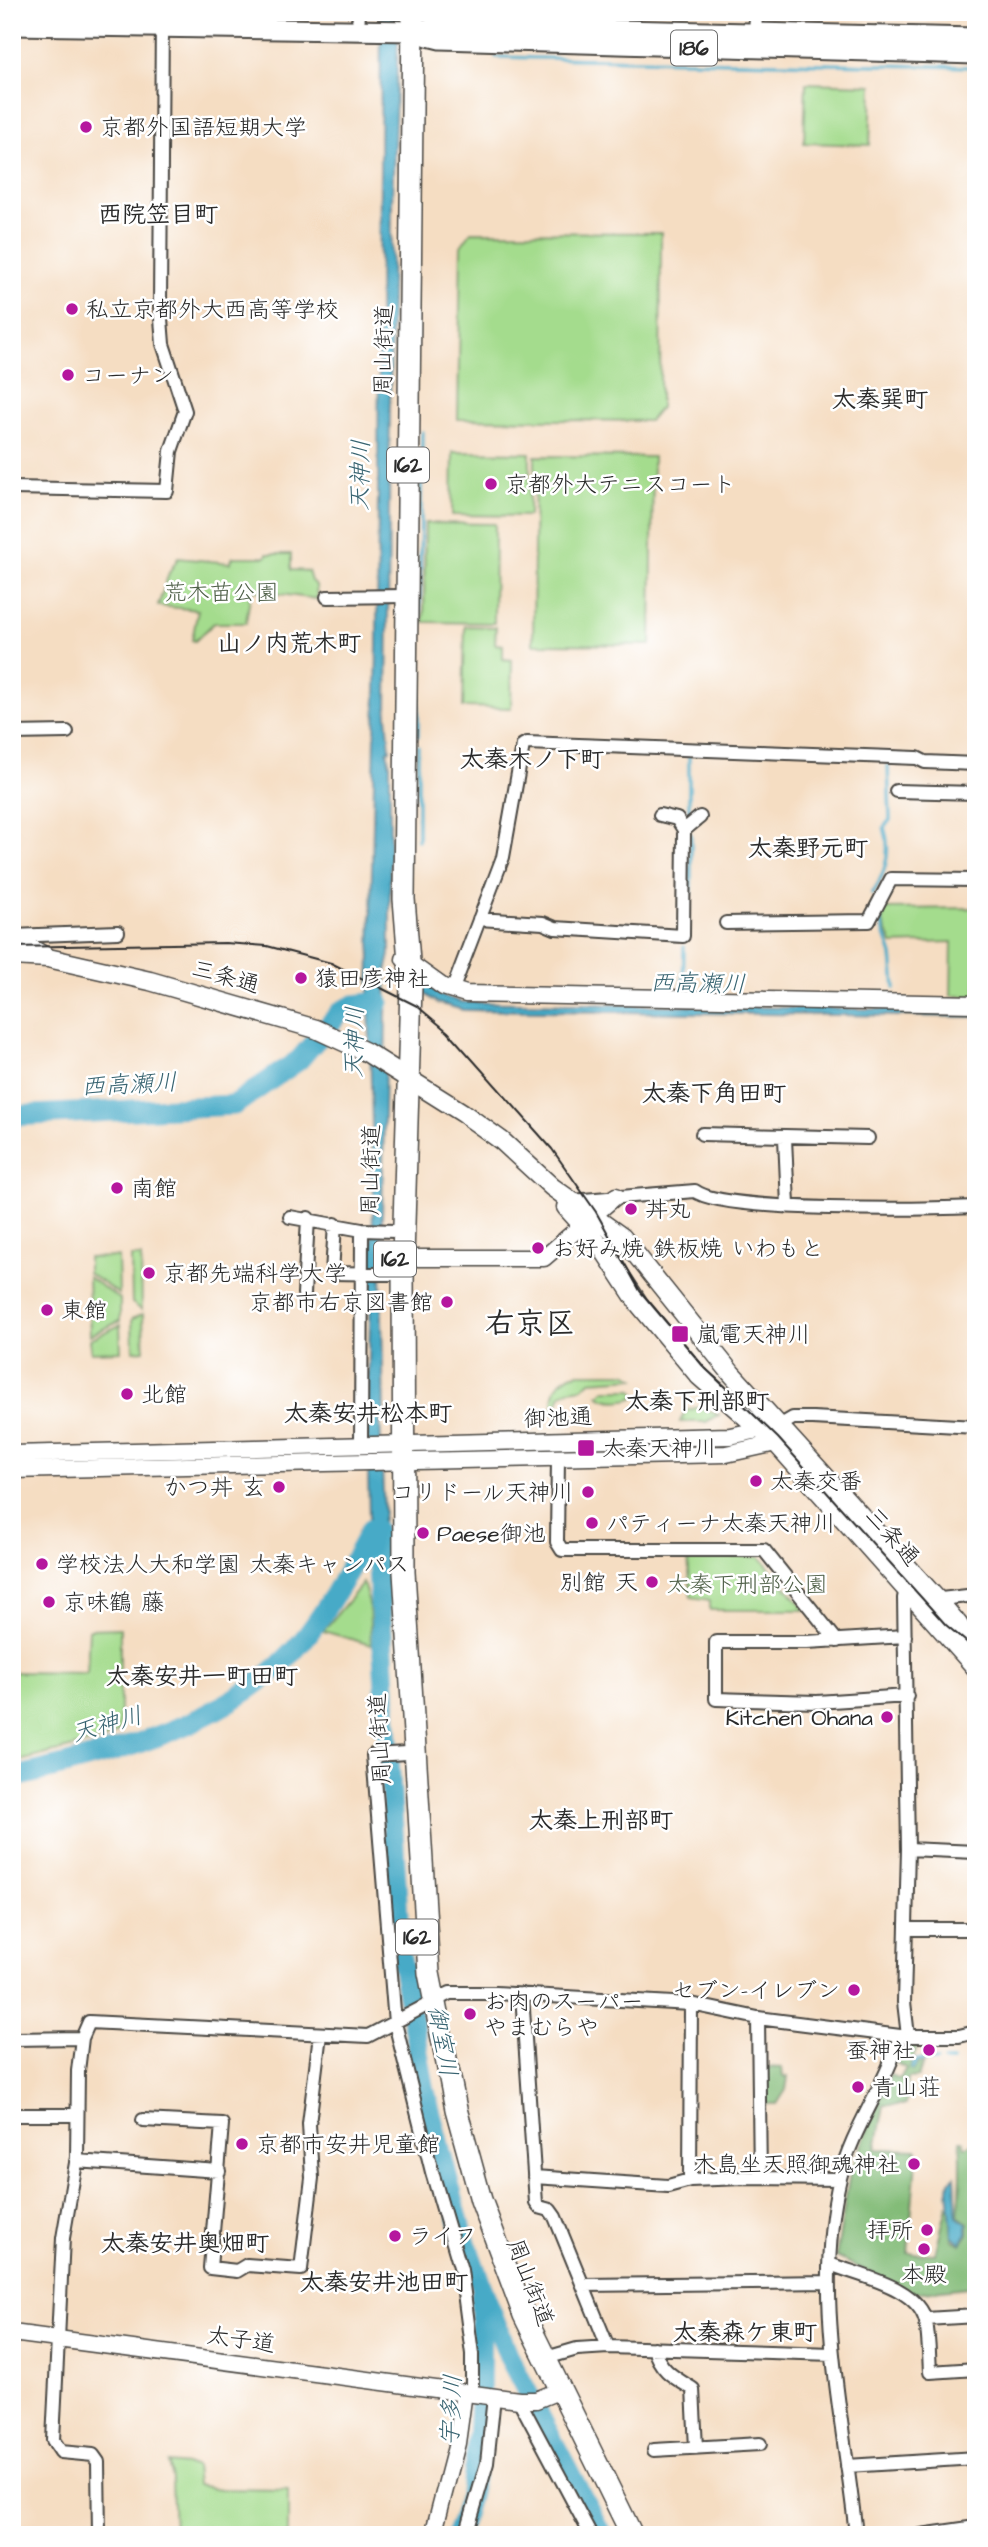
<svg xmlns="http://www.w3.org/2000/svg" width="988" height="2547" font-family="'Architects Daughter','Klee One',sans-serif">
<rect width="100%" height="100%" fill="#fff"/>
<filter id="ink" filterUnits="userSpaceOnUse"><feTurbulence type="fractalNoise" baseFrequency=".0143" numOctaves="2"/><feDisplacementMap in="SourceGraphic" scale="14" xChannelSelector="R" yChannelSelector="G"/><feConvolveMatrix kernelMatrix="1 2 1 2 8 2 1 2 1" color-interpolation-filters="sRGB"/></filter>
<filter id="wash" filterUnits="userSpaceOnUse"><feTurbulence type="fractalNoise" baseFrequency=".00686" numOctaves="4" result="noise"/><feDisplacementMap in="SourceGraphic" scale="28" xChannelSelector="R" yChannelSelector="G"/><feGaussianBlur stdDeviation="1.57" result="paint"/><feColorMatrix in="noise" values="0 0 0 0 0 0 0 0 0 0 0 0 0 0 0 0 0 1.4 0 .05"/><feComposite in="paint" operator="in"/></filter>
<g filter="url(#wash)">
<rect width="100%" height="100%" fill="#f5ddc2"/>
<!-- green -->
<path fill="#a4dc8d" stroke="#68845c" stroke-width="2" d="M806,83L872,85L870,145L804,143Z
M471,232L661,233L660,408L649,421L458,419L461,246Z
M453,452L530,453L529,516L452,515Z
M535,456L653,457L651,645L533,644Z
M425,523L495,524L494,623L424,622Z
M267,554H291V570L308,571L311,581L316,585L317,599L251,590L246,623H214L195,641L192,640L198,610L158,606L169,573L178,558L230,563L233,557H266Z
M465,626L496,627L495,644L503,645V659L512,660L511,708L463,707Z
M976,908V996H951L952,942L892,944L880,915L884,909Z
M118,1257L119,1294L88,1273V1258Z
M131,1257H141L142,1310L132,1303Z
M88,1277L120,1299V1321L90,1335Z
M143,1314L144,1350L133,1351L132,1319Z
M120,1325L121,1351L91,1352L90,1339Z
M578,1373H626L635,1378L590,1381L583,1388L569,1390L561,1395L553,1416C552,1395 554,1378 578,1373Z
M605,1390H633L636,1396C627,1402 606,1403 599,1395Z
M699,1407L719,1415L706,1422H680L685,1411Z
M688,1557H760L806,1610H710V1600L691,1597Z
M363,1583L369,1604L371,1645L323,1631Z
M120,1628V1731L105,1739L12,1763V1672L87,1673L89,1629Z
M168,2463L195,2466L197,2485L220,2489L288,2490V2535H174L172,2479Z"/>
<!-- forest -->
<path fill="#83bc78" stroke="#577452" stroke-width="2" d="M905,2044H918L910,2068L913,2070L919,2062L923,2063L918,2077L908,2078L906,2105H884L876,2149L917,2150L908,2253L935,2254L947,2206L951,2212L952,2240L961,2244L968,2234V2223L958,2216C961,2191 962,2165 960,2140H963L965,2147L974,2142L976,2286L914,2293L836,2257L850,2173L890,2075L900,2079L906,2068L896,2063Z
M762,2067L782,2068L783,2076L788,2077L786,2090L777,2104H762Z"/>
<!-- water -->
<path fill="#47aac7" stroke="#396a79" stroke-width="2" d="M381,12H399L392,205L387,715L390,750L387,751L390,765V955L387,968L381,1268L384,1415L380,1418L384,1513L381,1528L384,1529L385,1553L382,1557L366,1555L363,1558L352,1553L359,1530L364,1532L369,1520L367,1428L373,1209L370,1205L374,1194L370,1173L373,1169L369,1000L377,646Z
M428,985L441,996L462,1002L976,1011V1017L463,1010L438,1003L421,991Z
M955,2176L957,2217L967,2224V2233L961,2243L952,2236L948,2188L949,2181Z"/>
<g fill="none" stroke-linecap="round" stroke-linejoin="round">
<!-- stream -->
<path stroke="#47aac7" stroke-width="3.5" d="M496,57L976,67
M418,736L422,432
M689,753V814
M691,834V893
M418,840V746
M872,894C886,873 892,851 884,827L890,820L888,764
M880,919L892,955L895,988
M683,989L684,947
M970,2026L976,2001
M944,2061H953
M912,2068L917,2060L937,2061"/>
<!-- river -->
<path stroke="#47aac7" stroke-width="21" d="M12,1116L234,1105L299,1060L341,1011L354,1005L379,1002
M376,1530L400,1952L425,2091L460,2226L481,2285L510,2359L602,2535
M12,1778C116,1753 239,1723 308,1634C332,1602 352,1565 371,1529
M457,2535C487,2457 479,2376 481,2294"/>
</g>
</g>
<g filter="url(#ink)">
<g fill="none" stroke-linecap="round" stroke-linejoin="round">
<defs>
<path id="minor" d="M358,30L359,12
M605,36L607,12
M755,38L756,12
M12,488L167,491L171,451L185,411L163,344L160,306L162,12
M327,597L406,596
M12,733L67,732
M896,791L976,793
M684,830L700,817
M479,919L543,923L555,928L683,936L684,830L677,819L660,815
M726,923L869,921L891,879L976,880
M12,936L118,932
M452,991L503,857L523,745L527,743L917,758L925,762L976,764
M702,1134L868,1138
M785,1138L788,1205
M571,1201L695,1191C723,1213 930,1209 976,1207
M290,1217L362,1230L395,1231
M335,1224L332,1273L395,1274
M304,1294L308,1218
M781,1425L793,1418H813L976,1427
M361,1446L362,1230
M558,1457L557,1542L562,1550H764L837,1641
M907,1585L904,1598L908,1849L904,2002L908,2036
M932,1600L976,1595
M905,1636L807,1642H716V1699L817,1702L907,1696
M407,1753L373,1755L395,2023L432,2172L461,2270L472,2354V2393
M908,1849L976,1852
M906,1929H976
M522,1994L536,2203L539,2207L550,2210L555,2217L608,2347
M758,2018L760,2178
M12,2039L82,2038
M12,2115H77
M143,2120L222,2124L210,2268L237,2271L247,2265L301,2269L312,2178L309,2124L320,2034
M76,2161L219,2171
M534,2177L668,2186L690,2180L743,2178L839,2179
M690,2180L691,2004
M830,2264C859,2276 918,2286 926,2322C929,2338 929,2355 930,2372L976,2369
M583,2285L828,2282
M926,2319L976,2316
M654,2348C659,2370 675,2378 693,2389L696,2448
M546,2358L577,2349L608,2347L833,2354
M519,2400L591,2535
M654,2450L760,2444
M847,2466L976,2458
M99,2535L98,2462L93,2455L61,2452L53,2440L63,2238L77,2157L78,2071L82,2038L89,2022L368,2036L450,1993H496L691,2004L758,2018L900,2036H959L976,2032
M466,2535L487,2463L494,2397
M856,2535C844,2418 812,2295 840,2178C852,2128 886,2085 900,2036
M921,2535L976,2527"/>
<path id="tertiary" d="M404,959L443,987L466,994L976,1004
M403,1258H544L616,1196
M12,1454L730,1436L768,1428
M12,1470L726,1454L776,1443L779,1434
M12,2333L519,2400H536L561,2390
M433,2535L457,2443L464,2392"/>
<path id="secondary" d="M12,939L45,956
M12,956L48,958L150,981L316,1029L366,1052L463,1113L502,1141L552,1187L622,1237L731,1373L935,1597L958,1624L976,1655
M566,1207L601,1246L639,1304L699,1376L776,1443L976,1668"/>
<path id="primary" d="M12,25L413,31L442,26L976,38
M428,36L440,39L976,54"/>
<path id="trunk" d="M413,12L404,899L411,986L403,1258L404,1572L429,1973L456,2109L481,2200L524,2315L632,2535"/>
</defs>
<!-- minor casing -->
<use href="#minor" stroke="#494642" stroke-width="16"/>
<!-- tertiary casing -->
<use href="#tertiary" stroke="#494642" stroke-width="19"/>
<!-- secondary casing -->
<use href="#secondary" stroke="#494642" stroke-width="21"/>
<!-- primary casing -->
<use href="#primary" stroke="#494642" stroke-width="23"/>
<!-- trunk casing -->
<use href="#trunk" stroke="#494642" stroke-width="24"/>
<!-- minor -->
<use href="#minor" stroke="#fff" stroke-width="12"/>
<!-- tertiary -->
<use href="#tertiary" stroke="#fff" stroke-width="16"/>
<!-- secondary -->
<use href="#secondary" stroke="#fff" stroke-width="18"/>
<!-- primary -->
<use href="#primary" stroke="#fff" stroke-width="19"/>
<!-- trunk -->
<use href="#trunk" stroke="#fff" stroke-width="21"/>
<!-- tram -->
<path stroke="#2b2b2b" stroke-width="2" d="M12,947L225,943L267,946L331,963L417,1006L448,1032L552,1149L596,1212L640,1291L703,1366L778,1438L946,1625L976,1650"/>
</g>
</g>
<!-- markers -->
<g fill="#b5179e" stroke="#fff" stroke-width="2.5">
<circle cx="86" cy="127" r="7"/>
<circle cx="72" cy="309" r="7"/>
<circle cx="68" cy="375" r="7"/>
<circle cx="491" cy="484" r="7"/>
<circle cx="301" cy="978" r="7"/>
<circle cx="117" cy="1188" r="7"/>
<circle cx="631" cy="1209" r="7"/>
<circle cx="538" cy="1248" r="7"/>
<circle cx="149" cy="1273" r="7"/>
<circle cx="447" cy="1302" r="7"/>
<circle cx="47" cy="1310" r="7"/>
<rect x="671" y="1325" width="18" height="18" rx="3.5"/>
<circle cx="127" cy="1394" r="7"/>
<rect x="577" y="1439" width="18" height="18" rx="3.5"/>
<circle cx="756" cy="1481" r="7"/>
<circle cx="279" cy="1487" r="7"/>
<circle cx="588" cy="1492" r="7"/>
<circle cx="592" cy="1523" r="7"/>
<circle cx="423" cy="1533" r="7"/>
<circle cx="42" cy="1564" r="7"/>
<circle cx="652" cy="1582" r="7"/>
<circle cx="49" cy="1602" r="7"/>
<circle cx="887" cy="1717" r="7"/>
<circle cx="854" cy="1990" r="7"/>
<circle cx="470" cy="2014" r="7"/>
<circle cx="929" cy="2050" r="7"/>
<circle cx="858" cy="2087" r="7"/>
<circle cx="242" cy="2144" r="7"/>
<circle cx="914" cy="2164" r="7"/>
<circle cx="927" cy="2230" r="7"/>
<circle cx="395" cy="2236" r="7"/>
<circle cx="924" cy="2249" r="7"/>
</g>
<g text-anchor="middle" stroke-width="5" stroke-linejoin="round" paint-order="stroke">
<!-- shield labels -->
<g fill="#fff" stroke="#6b6b6b" stroke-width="2">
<rect x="671" y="30.5" width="46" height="35" rx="5"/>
<rect x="387" y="447.5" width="42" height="35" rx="5"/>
<rect x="374" y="1241.5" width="42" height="35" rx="5"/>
<rect x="396" y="1919.5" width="42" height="35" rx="5"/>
</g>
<g font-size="21" font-weight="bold" fill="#2b2b2b">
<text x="694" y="55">186</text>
<text x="408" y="472">162</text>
<text x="395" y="1266">162</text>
<text x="417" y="1944">162</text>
</g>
<!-- poi labels -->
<g font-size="23" fill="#2b2b2b" stroke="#fff" text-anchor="start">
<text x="100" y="135">京都外国語短期大学</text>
<text x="86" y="317">私立京都外大西高等学校</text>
<text x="82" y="383">コーナン</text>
<text x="505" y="492">京都外大テニスコート</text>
<text x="315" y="986">猿田彦神社</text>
<text x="131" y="1196">南館</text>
<text x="645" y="1217">丼丸</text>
<text x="552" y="1256">お好み焼 鉄板焼 いわもと</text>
<text x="163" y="1281">京都先端科学大学</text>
<text x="433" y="1310" text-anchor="end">京都市右京図書館</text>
<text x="61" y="1318">東館</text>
<text x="696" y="1342">嵐電天神川</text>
<text x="141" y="1402">北館</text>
<text x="602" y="1456">太秦天神川</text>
<text x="770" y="1489">太秦交番</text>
<text x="265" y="1495" text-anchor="end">かつ丼 玄</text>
<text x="574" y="1500" text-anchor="end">コリドール天神川</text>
<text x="606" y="1531">パティーナ太秦天神川</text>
<text x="437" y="1541">Paese御池</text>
<text x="56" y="1572">学校法人大和学園 太秦キャンパス</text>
<text x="638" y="1590" text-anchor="end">別館 天</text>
<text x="63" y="1610">京味鶴 藤</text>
<text x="873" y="1725" text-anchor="end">Kitchen Ohana</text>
<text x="840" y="1998" text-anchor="end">セブン-イレブン</text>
<text x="484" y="2009">お肉のスーパー<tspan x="484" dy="26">やまむらや</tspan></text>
<text x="915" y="2058" text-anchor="end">蚕神社</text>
<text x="872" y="2095">青山荘</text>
<text x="256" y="2152">京都市安井児童館</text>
<text x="900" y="2172" text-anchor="end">木島坐天照御魂神社</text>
<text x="913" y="2238" text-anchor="end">拝所</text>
<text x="409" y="2244">ライフ</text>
<text x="924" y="2282" text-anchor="middle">本殿</text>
</g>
<!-- street labels -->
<g font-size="23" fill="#2b2b2b" stroke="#fff">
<text transform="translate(383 350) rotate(-89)" y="8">周山街道</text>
<text transform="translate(226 976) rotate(15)" y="8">三条通</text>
<text transform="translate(370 1170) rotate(-89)" y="8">周山街道</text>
<text transform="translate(558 1417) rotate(-2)" y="8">御池通</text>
<text transform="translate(893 1536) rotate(49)" y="8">三条通</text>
<text transform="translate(379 1739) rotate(-93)" y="8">周山街道</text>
<text transform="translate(531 2282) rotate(69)" y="8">周山街道</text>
<text transform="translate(241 2339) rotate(8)" y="8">太子道</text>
</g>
<!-- park labels -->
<g font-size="23" fill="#4f6048" stroke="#fff">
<text x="221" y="600">荒木苗公園</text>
<text x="747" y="1592">太秦下刑部公園</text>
</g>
<!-- neighbourhood labels -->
<g font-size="24" font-weight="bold" fill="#2b2b2b" stroke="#fff">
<text x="158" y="222">西院笠目町</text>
<text x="880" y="407">太秦巽町</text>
<text x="289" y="651">山ノ内荒木町</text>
<text x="532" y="767">太秦木ノ下町</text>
<text x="808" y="856">太秦野元町</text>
<text x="714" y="1101">太秦下角田町</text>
<text x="697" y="1409">太秦下刑部町</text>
<text x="368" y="1421">太秦安井松本町</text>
<text x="202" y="1684">太秦安井一町田町</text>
<text x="601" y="1828">太秦上刑部町</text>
<text x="185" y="2251">太秦安井奥畑町</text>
<text x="384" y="2290">太秦安井池田町</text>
<text x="745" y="2340">太秦森ケ東町</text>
</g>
<!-- water labels -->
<g font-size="24" font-style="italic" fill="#386471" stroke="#fff">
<text transform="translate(360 475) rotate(-89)" y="8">天神川</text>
<text transform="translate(698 983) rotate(1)" y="8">西高瀬川</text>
<text transform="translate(354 1042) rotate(-89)" y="8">天神川</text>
<text transform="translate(129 1084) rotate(-3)" y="8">西高瀬川</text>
<text transform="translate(107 1724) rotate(-16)" y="8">天神川</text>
<text transform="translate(443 2041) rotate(80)" y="8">御室川</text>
<text transform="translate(451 2410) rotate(-87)" y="8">宇多川</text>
</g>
<!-- district labels -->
<g font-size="30" font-weight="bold" fill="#2b2b2b" stroke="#fff">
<text x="530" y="1333">右京区</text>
</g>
</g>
<!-- margin -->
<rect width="988" height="2547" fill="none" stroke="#fff" stroke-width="42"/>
</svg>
